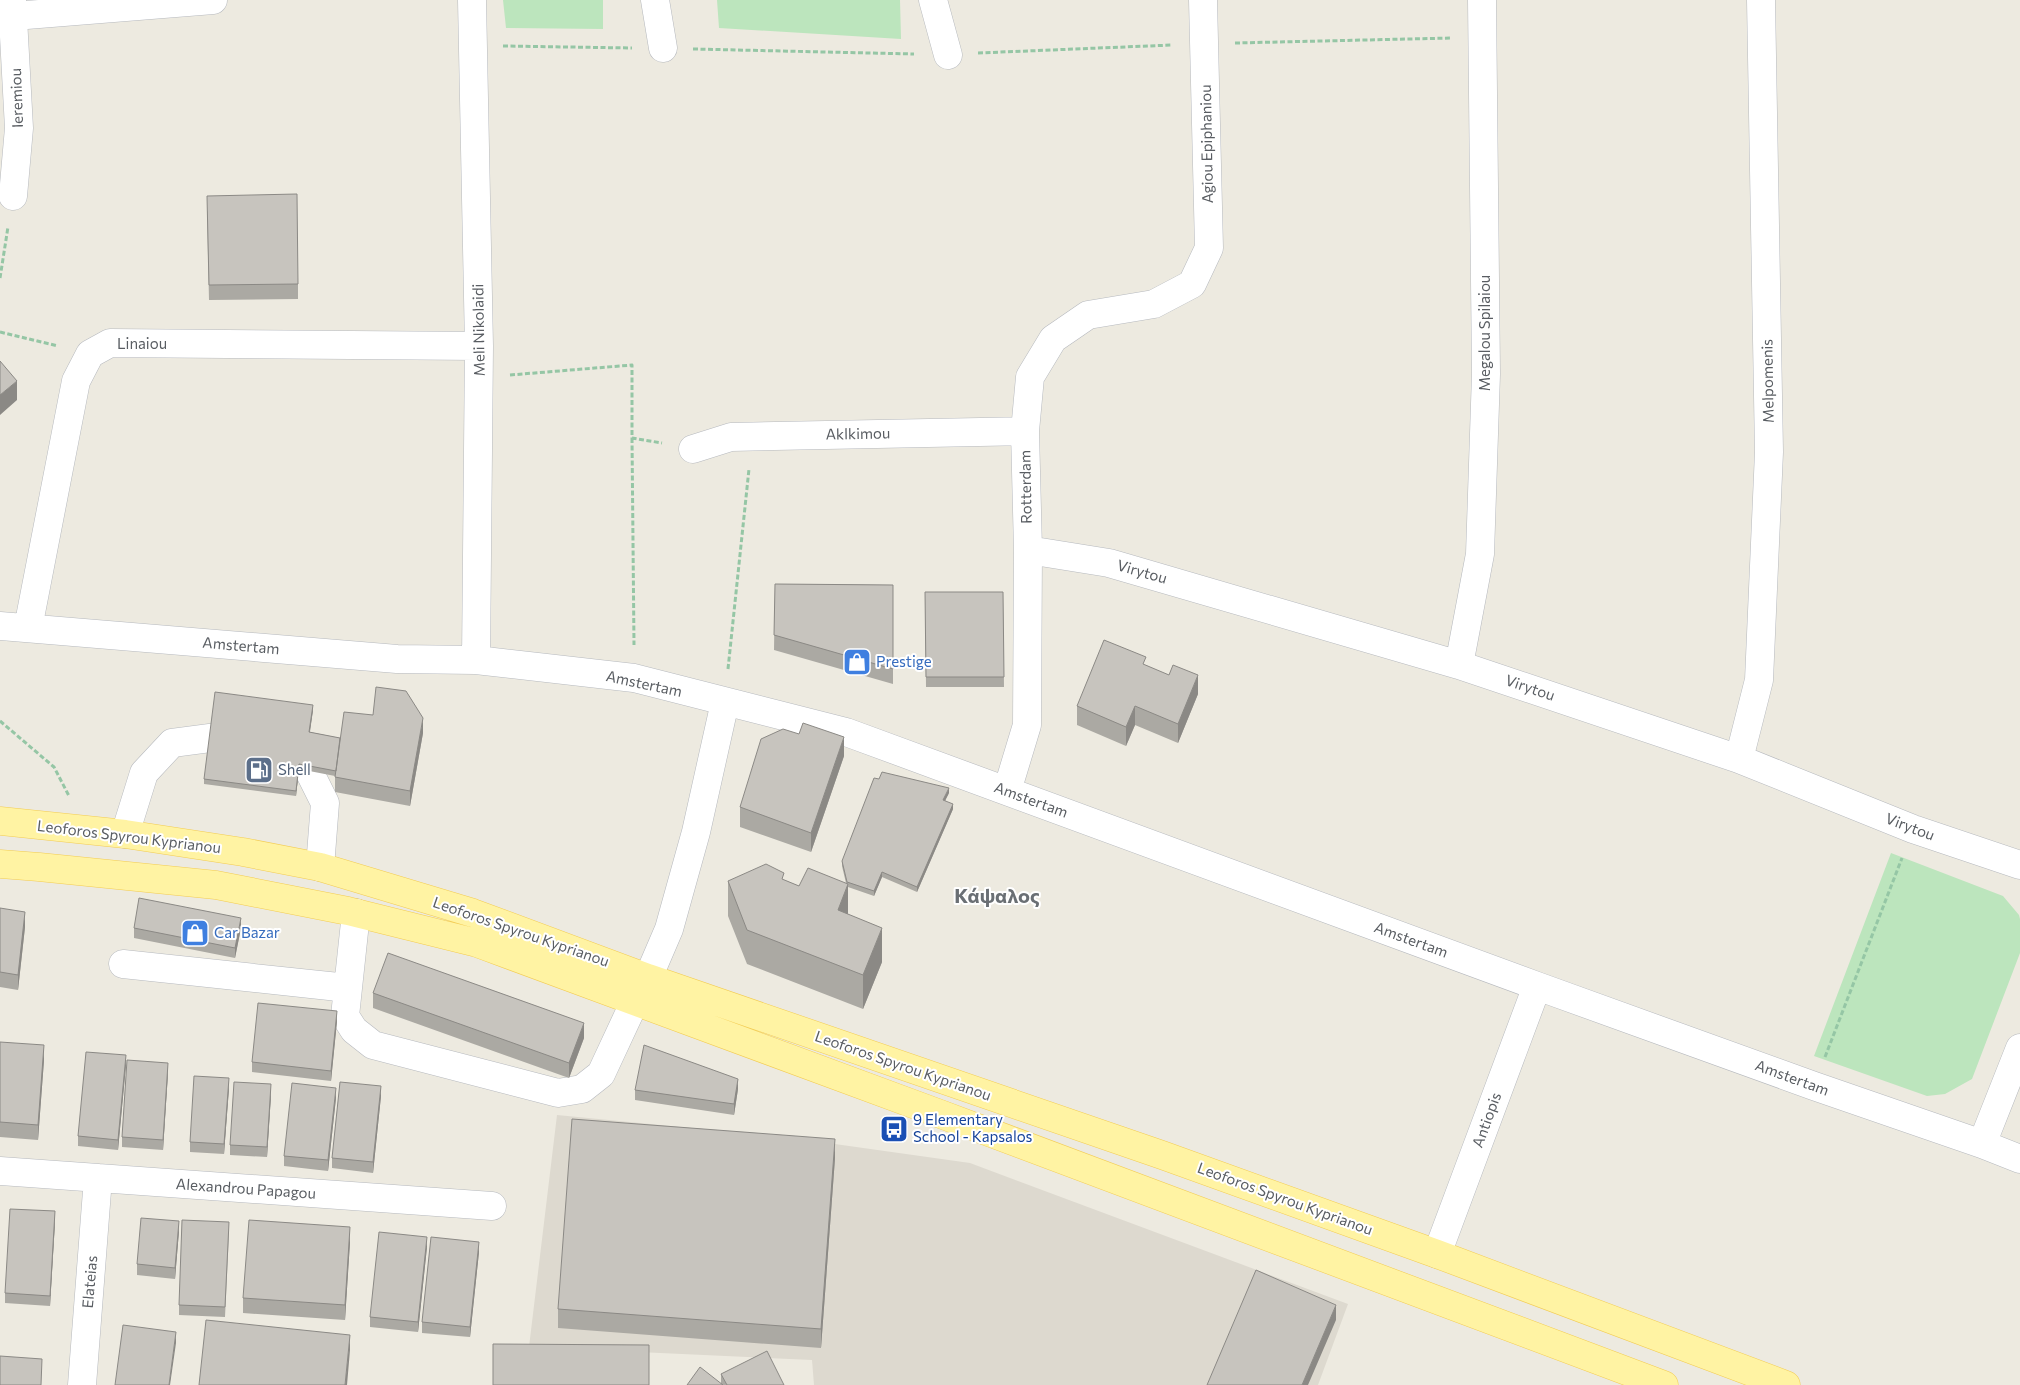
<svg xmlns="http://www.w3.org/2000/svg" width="2020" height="1385" font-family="Commissioner,sans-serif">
<rect width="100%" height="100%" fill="#edeae0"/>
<!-- education -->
<path fill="#ddd9cf" d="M557,1115L785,1137L970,1163L1348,1304L1318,1385H814L812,1360L529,1347Z"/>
<!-- green -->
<path fill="#bce5bd" d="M503,0H603V29L506,28Z
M717,0H900L901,39L719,28Z
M1891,853L2003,896L2019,915L2020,919V953L1972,1079L1945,1094L1927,1096L1814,1056Z"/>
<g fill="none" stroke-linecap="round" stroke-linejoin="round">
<defs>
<path id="minor" d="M12,0L19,128L13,196
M472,0L479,346L476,660
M655,0L663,48
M933,0L948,55
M14,16L213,0
M693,449L731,437L1025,431
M1028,550L1109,563L1459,665L1739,759L1913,829L2020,865
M0,626L397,659L476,660L634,678L846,732L1537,986L1814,1086L1982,1144L2020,1159
M28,628L76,381L90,354L110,343L479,346
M1459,665L1480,554L1486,374L1482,0
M1739,759L1759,680L1769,452L1761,0
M309,771L325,803L320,867
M1007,791L1027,725L1028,550L1025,431L1030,377L1053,339L1088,315L1154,304L1192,284L1209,248L1203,0
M125,834L144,773L172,743L210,738
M356,913L345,1016L354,1030L373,1045L558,1093L582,1089L601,1074L635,1001
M123,964L348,988
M648,978L669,929L696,832L725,702
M1982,1144L2020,1048
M0,1171L492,1206
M1437,1254L1537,986
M82,1385L98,1178"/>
<path id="major" d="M0,821L125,834L243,852L320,867L473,913L648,978L1162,1155L1437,1254L1786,1385
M0,864L39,867L216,885L348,911L477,943L943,1115L1664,1385"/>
</defs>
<!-- minor casing -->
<use href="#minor" stroke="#b6b9be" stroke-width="29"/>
<!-- major casing -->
<use href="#major" stroke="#f3cc53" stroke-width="29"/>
<!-- path -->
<path stroke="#95c6a5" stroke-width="3" stroke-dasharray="5 2.5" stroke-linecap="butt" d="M1235,43L1452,38
M503,46L632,48
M693,49L914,54
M978,53L1172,45
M0,278L8,227
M0,332L58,346
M510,375L632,365V438L662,443
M632,438L634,645
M728,669L749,469
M0,721L54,767L69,796
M1825,1057L1902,858"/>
<!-- minor -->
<use href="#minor" stroke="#fff" stroke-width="28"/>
<!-- major -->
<use href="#major" stroke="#fff3a3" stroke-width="28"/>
</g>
<!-- wall -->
<path fill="#aba9a3" d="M207,211L298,284V299L209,300Z
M775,584L893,585V684L774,650Z
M925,592H1003L1004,687H926Z
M1146,665L1198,694L1178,743L1135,725L1126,746L1077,725V706Z
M313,710L310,732L340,738L423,733L410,806L335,792V776L299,769L296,796L204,784V779Z
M799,734L844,756L811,852L740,827V807Z
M949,793L945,800L953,809L917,892L882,877L874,896L848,887V914L882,962L863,1009L747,964L728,916V881L784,880L799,886L846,883L842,866V861Z
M0,908L25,927L18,990L0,987Z
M134,928H241L235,958L134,938Z
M373,993L584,1038L569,1078L373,1008Z
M337,1021L331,1081L252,1072V1062Z
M0,1042L44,1060L38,1140L0,1137Z
M126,1065L118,1150L78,1146V1136Z
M168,1073L163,1150L122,1147V1137Z
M229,1088L224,1154L190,1152V1142Z
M738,1089L734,1115L635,1100V1090Z
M271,1095L267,1157L230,1155V1145Z
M381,1096L373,1173L332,1168V1158Z
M336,1098L328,1171L284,1166V1156Z
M835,1158L821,1348L558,1328V1309Z
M55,1222L50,1306L5,1303V1293Z
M179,1231L175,1279L137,1275V1264Z
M229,1232L225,1317L179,1315V1305Z
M350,1242L345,1320L243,1313V1298Z
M427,1247L418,1332L370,1327V1317Z
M479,1252L470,1337L422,1333V1322Z
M721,1374L784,1385H687L721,1383Z"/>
<!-- shaded-wall -->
<path fill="#8b8985" d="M17,381V400L0,415V395Z
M1198,675V694L1178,743V724Z
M313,705V710L309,737V732Z
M1135,706V725L1126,746V727Z
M423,718V733L410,806V791Z
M844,737V756L811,852V833Z
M299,764V769L296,796V791Z
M949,788V793L943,805V800Z
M953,804V809L917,892V887Z
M882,872V877L874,896V891Z
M848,884V918L838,910Z
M25,912V927L18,990V975Z
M241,918V928L235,958V948Z
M882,928V962L863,1009V975Z
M337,1011V1021L331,1081V1071Z
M584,1023V1038L569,1078V1063Z
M44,1045V1060L38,1140V1125Z
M126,1055V1065L118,1150V1140Z
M168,1063V1073L163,1150V1140Z
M229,1078V1088L224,1154V1144Z
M738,1079V1089L734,1115V1104Z
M271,1084V1095L267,1157V1147Z
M381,1086V1096L373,1173V1162Z
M336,1088V1098L328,1171V1160Z
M835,1139V1158L821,1348V1329Z
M55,1211V1222L50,1306V1296Z
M179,1221V1231L175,1279V1268Z
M350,1227V1242L345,1320V1305Z
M427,1237V1247L418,1332V1322Z
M479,1242V1252L470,1337V1327Z
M1336,1305V1320L1308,1385H1302Z
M176,1332V1343L170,1385H169Z
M350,1335V1350L347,1385H345Z"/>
<!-- building -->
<path fill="#c7c4be" stroke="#8b8985" d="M297,194L298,284L209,285L207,196Z
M0,361L17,381L0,395Z
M775,584L893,585V669L774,635Z
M925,592H1003L1004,677H926Z
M1104,640L1146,657L1143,664L1169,675L1173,665L1198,675L1178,724L1135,706L1126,727L1077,706Z
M376,687L406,691L423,718L410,791L335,777L344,712L373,715Z
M215,692L313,705L309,732L340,738L336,771L299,764L296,791L204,779Z
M803,723L844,737L811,833L740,807L761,739L783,729L799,734Z
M882,772L949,788L943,800L953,804L917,887L882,872L874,891L847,882L842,861L874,778L879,779Z
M766,864L784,873L782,879L799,886L808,868L848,884L838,910L882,928L863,975L747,930L728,881Z
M139,898L241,918L235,948L134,928Z
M0,908L25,912L18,975L0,972Z
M388,953L584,1023L569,1063L373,993Z
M258,1003L337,1011L331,1071L252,1062Z
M0,1042L44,1045L38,1125L0,1122Z
M644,1045L738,1079L734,1104L635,1090Z
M86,1052L126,1055L118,1140L78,1136Z
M127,1060L168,1063L163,1140L122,1137Z
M194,1076L229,1078L224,1144L190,1142Z
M234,1082L271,1084L267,1147L230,1145Z
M340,1082L381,1086L373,1162L332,1158Z
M292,1083L336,1088L328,1160L284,1156Z
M572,1119L835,1139L821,1329L558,1309Z
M10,1209L55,1211L50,1296L5,1293Z
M141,1218L179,1221L175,1268L137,1264Z
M182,1220L229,1222L225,1307L179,1305Z
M249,1220L350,1227L345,1305L243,1298Z
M379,1232L427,1237L418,1322L370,1317Z
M431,1237L479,1242L470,1327L422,1322Z
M1256,1270L1336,1305L1302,1385H1207Z
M206,1320L350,1335L345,1385H199Z
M123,1325L176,1332L169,1385H115Z
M493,1344L649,1345V1385H493Z
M767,1351L784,1385H727L721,1374Z
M0,1356L42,1359L41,1385H0Z
M700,1367L723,1385H687Z"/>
<!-- icons -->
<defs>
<symbol id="shop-square" viewBox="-11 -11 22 22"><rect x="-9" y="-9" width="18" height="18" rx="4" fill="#3f7fe0" stroke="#fff"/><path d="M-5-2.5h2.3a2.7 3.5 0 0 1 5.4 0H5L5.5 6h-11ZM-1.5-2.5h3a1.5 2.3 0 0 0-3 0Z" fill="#fff"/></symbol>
<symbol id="fuel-square" viewBox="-11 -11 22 22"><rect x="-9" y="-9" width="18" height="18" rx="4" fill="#5c6f8a" stroke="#fff"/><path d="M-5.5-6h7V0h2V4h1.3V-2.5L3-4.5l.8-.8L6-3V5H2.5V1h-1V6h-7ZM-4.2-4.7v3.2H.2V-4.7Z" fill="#fff"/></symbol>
<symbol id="bus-square" viewBox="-11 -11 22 22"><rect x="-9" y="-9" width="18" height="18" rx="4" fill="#1a4fb4" stroke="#fff"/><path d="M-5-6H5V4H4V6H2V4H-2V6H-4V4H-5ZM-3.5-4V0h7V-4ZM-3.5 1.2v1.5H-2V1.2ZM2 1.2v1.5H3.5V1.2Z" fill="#fff"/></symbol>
</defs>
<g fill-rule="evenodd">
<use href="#shop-square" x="841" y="646" width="32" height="32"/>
<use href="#fuel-square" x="243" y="754" width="32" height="32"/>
<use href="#shop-square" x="179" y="917" width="32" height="32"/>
<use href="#bus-square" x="878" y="1113" width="32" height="32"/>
</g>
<g text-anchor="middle" stroke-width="4" stroke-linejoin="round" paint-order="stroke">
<!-- street labels -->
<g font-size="15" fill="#595d62" stroke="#fff">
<text transform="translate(17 98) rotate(-92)" y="5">Ieremiou</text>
<text transform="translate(1207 144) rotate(-91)" y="5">Agiou Epiphaniou</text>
<text transform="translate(479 330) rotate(-91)" y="5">Meli Nikolaidi</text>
<text transform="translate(1485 333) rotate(-90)" y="5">Megalou Spilaiou</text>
<text x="142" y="349">Linaiou</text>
<text transform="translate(1768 381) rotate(-91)" y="5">Melpomenis</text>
<text transform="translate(858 434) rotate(-1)" y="5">Aklkimou</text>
<text transform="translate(1026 487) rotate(-91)" y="5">Rotterdam</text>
<text transform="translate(1142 572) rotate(16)" y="5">Virytou</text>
<text transform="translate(241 646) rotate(5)" y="5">Amstertam</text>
<text transform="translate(644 684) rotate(12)" y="5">Amstertam</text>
<text transform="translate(1530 688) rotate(19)" y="5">Virytou</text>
<text transform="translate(1031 800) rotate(20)" y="5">Amstertam</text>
<text transform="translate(1910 827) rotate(21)" y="5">Virytou</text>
<text transform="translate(129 837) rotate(7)" y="5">Leoforos Spyrou Kyprianou</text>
<text transform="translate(521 932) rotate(19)" y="5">Leoforos Spyrou Kyprianou</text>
<text transform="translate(1411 940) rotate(20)" y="5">Amstertam</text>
<text transform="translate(903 1066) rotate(19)" y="5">Leoforos Spyrou Kyprianou</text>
<text transform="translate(1792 1078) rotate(20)" y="5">Amstertam</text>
<text transform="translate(1487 1120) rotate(-70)" y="5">Antiopis</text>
<text transform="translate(246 1189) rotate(4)" y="5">Alexandrou Papagou</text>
<text transform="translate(1285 1199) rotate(20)" y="5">Leoforos Spyrou Kyprianou</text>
<text transform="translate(90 1282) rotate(-85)" y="5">Elateias</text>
</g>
<!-- shop labels -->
<g font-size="15" fill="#366cbe" stroke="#fff" text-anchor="start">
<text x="876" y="667">Prestige</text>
<text x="214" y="938">Car Bazar</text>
</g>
<!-- service labels -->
<g font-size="15" fill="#4e5e75" stroke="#fff" text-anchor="start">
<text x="278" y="775">Shell</text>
</g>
<!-- transit labels -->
<g font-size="15" fill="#164399" stroke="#fff" text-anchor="start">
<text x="913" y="1125">9 Elementary<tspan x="913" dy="17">School - Kapsalos</tspan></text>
</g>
<!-- district labels -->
<g font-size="20" font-weight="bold" fill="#6a6f74" stroke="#fff">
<text x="997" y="903">Κάψαλος</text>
</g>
</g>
</svg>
